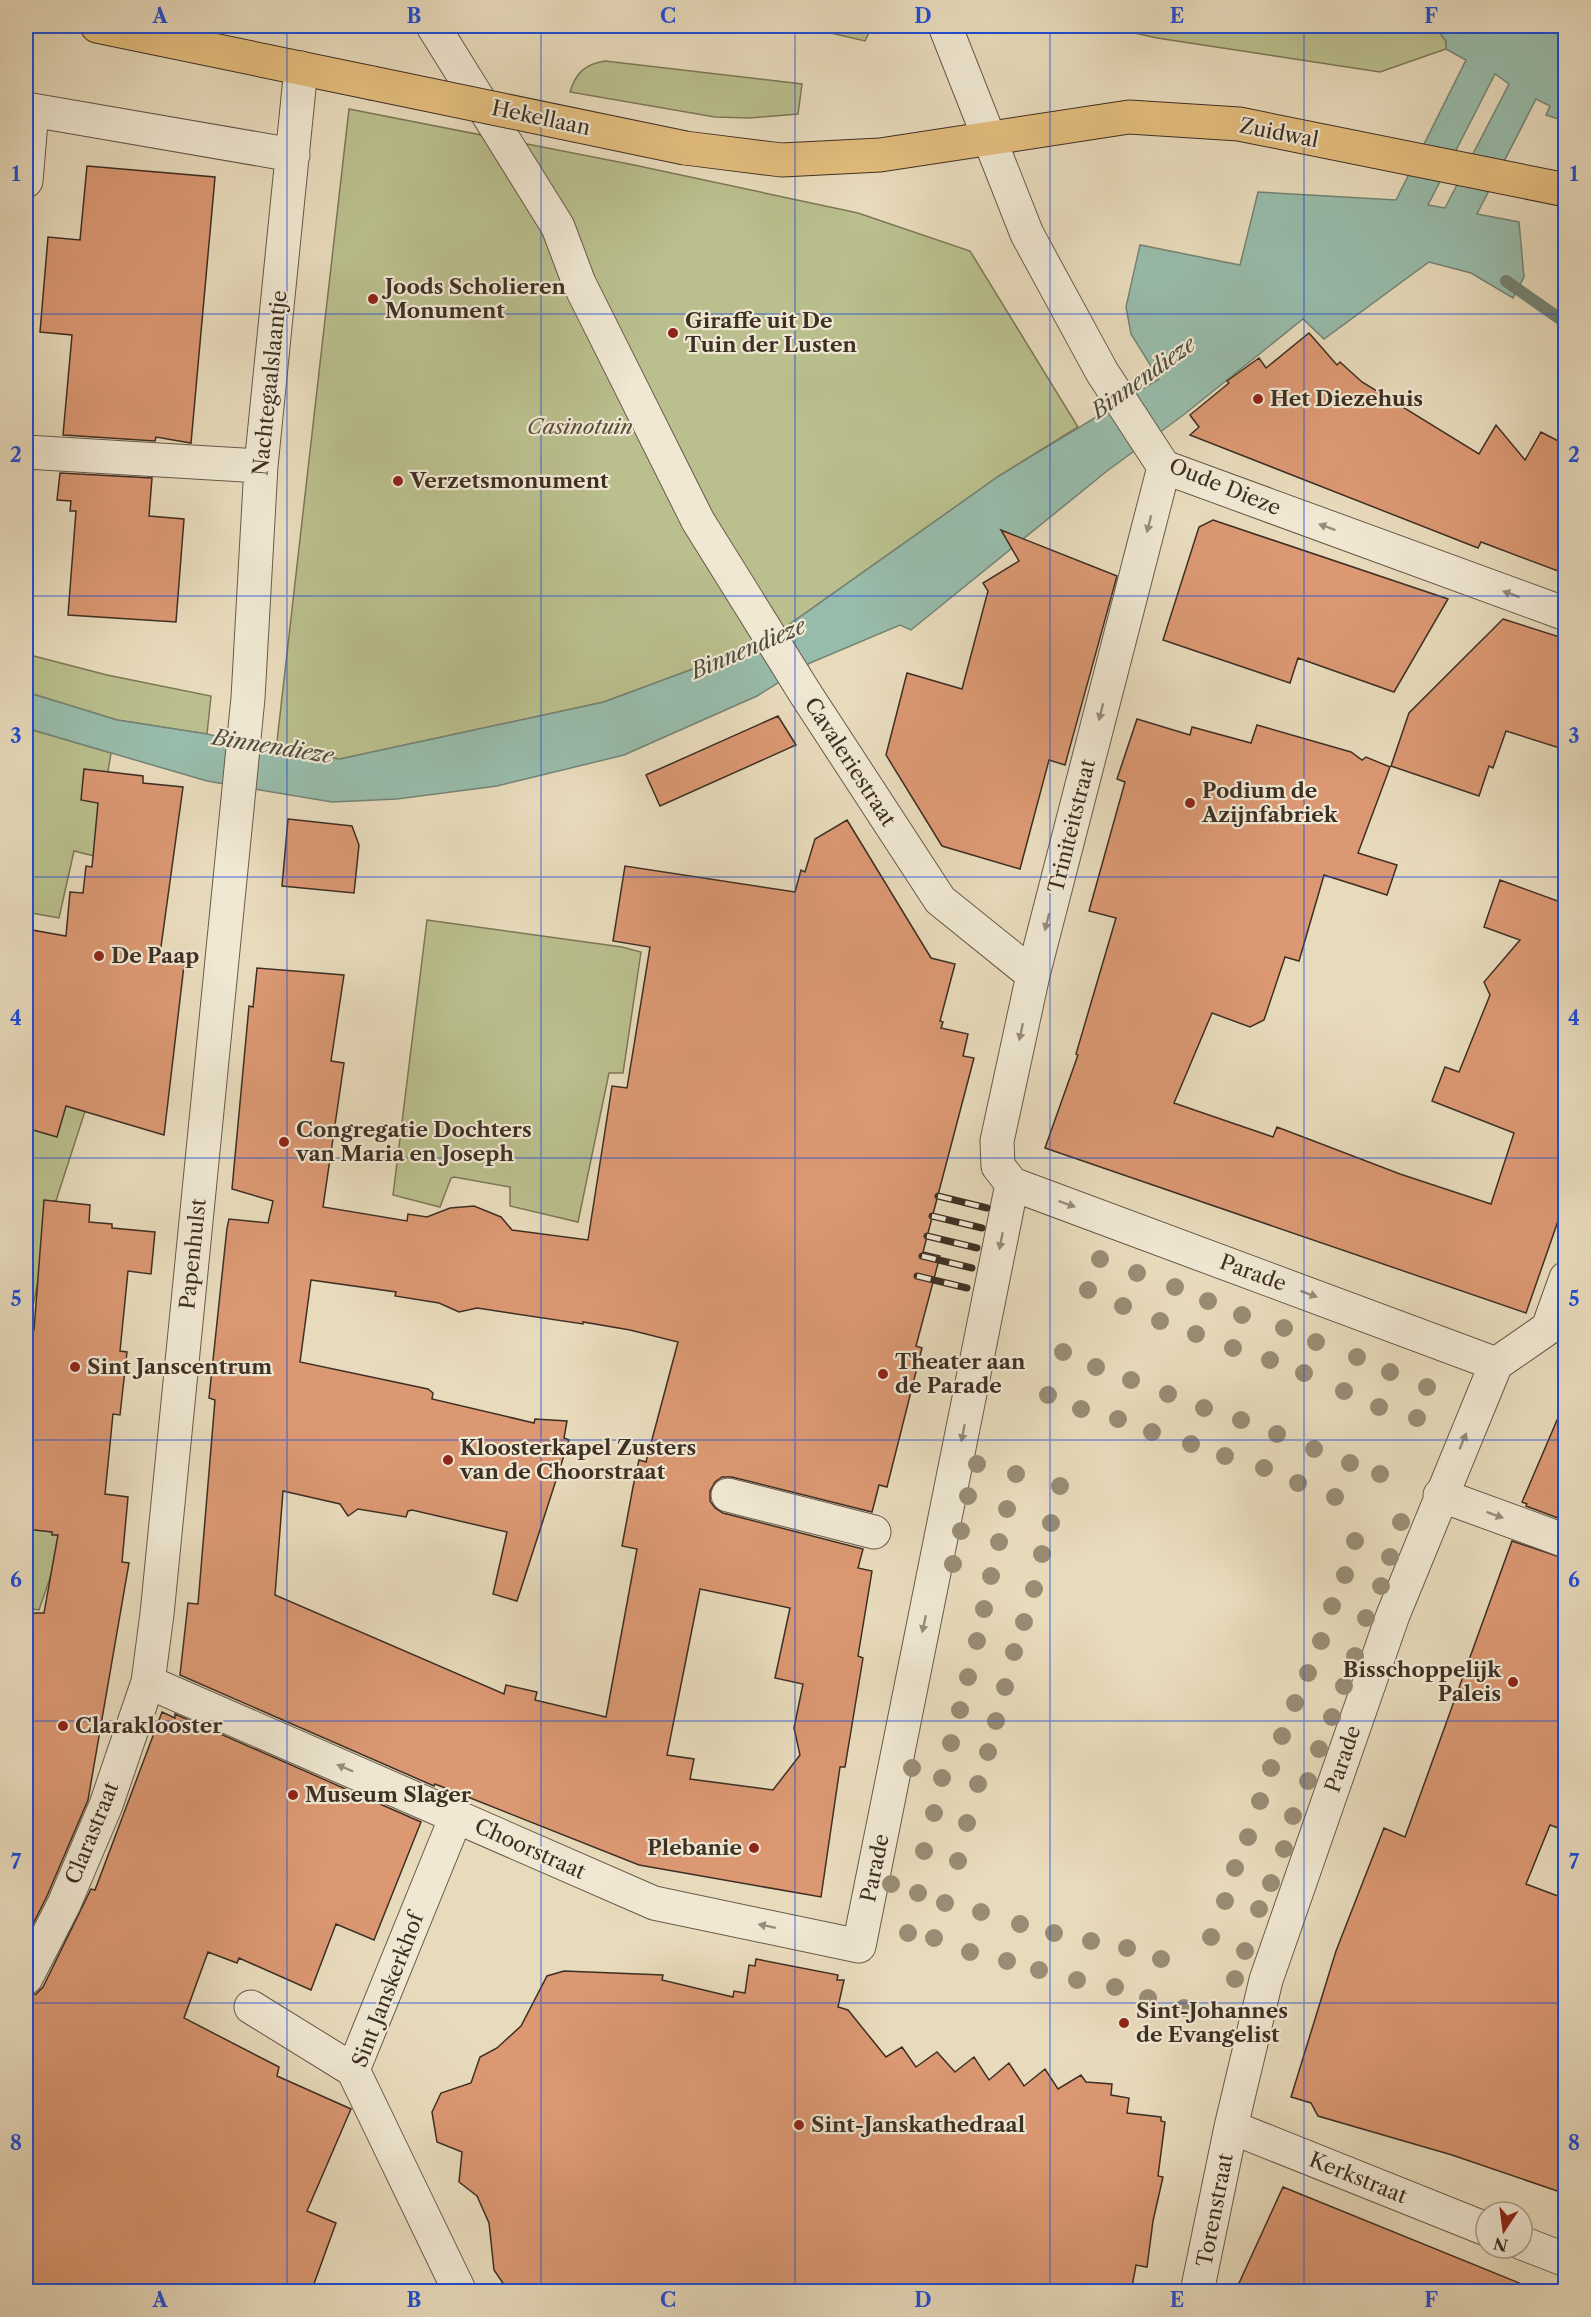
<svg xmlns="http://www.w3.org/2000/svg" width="1591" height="2317" font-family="'Libre Caslon Text',serif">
<rect width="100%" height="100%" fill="#e8dbbc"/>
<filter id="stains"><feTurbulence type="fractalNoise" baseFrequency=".00333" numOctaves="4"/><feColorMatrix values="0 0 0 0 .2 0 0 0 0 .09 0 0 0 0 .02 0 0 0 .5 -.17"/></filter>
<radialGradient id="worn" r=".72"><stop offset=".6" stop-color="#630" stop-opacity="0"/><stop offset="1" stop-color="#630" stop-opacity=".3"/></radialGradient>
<!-- green -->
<path fill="#babf8d" stroke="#7c7758" stroke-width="1.5" d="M800,26H872L865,41Z
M1112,26H1434L1446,41V49L1380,72L1157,38L1117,29Z
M605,61L802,84L798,114L749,118L715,117L570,92C576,72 586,64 605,61Z
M349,109L634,165L858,213L970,251L1078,427L999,476L763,643L604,702L340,759L276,750Z
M26,654L107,675L211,696L207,734L117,720L26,692Z
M26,728L111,753L94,856L74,851L59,918L26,912Z
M427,920L622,947L641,952L623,1073H609L578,1222L510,1206V1187L454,1177L451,1178L440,1207L393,1195Z
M26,1079L88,1102L53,1210L30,1320L26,1319Z
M26,1511L70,1520L39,1610L26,1608Z"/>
<!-- water -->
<path fill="#98bcab" stroke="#748475" stroke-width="1.5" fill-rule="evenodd" d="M1434,26H1565V121L1546,115L1550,106L1536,99L1477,214L1519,222L1524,277L1513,298L1471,273L1429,262L1324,339L1303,319L1182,416L1107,471L911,630L900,625L810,663L757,696L624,755L497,786L397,799L332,802L207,781L26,728V692L117,720L207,734L276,750L340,759L604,702L763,643L999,476L1159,379L1131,334L1126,307L1140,245L1240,265L1258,192L1396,200L1466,60L1446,49V41ZM1495,74L1509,84L1445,208L1428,205Z"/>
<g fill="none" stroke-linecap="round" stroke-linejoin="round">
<!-- stream -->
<path stroke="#748475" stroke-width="12" d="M1506,281L1566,323"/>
</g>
<!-- building -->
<path fill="#db9873" stroke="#3e2f24" stroke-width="1.5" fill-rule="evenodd" d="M87,166L215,177L191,443L156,437L155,441L63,435L72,335L40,332L48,237L80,240Z
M1309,333L1337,365L1340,362L1362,382L1479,454L1496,425L1525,460L1541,432L1566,445V574L1481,542L1478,548L1190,435L1199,427L1190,415L1229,383L1227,381L1259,358L1266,368Z
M60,473L152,478L149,516L184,519L176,622L68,615L76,511H70L71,501L57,500Z
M1213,520L1448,599L1394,692L1298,658L1290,683L1163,640L1199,527Z
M1001,530L1117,576L1065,765L1049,760L1020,869L942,846L886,755L907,673L962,689L988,591L983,583L1019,561Z
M1503,619L1566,639V750L1506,731L1493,768L1489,766L1479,796L1391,766L1409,713Z
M778,716L796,745L660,806L646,775Z
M1137,719L1190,735L1192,727L1251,743L1257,725L1351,752L1362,760L1366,757L1390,767L1358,853L1397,865L1387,895L1324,875L1299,961L1285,957L1264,1020L1250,1027L1212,1013L1174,1103L1273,1137L1277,1127L1400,1174L1491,1204L1514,1133L1432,1101L1445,1067L1459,1072L1490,995L1484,982L1520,940L1484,927L1500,880L1566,904V1198L1526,1313L1045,1148L1078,1055L1076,1054L1116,918L1089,911L1125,782L1117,779Z
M84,769L143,776V783L183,787L160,954L185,957L164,1135L66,1106L57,1137L26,1128V929L66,936L70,892L83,893L86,866L92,867L98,803L81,800Z
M288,819L352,826L359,845L354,893L282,886Z
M847,820L931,958L955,964L940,1021L943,1022L941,1028L968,1034L963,1056L974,1058L923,1252L940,1256L916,1346L922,1348L887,1487L879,1485L872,1512L732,1477H722L715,1482L710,1491V1501L715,1508L723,1513L863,1549L858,1568L872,1571L858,1656L863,1658L845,1767H840L821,1897L639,1865L435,1784L434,1786L180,1675L188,1603L198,1604L215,1400L209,1398L227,1228L229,1219L268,1223L273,1201L232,1189L249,1006L253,1007L257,968L344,975L331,1061L344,1063L323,1207L407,1221L408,1214L427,1217L450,1208L474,1206L501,1217L512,1230L588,1240L612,1086L627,1088L650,947L613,941L625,866L795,892L801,870L805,872L815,839ZM311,1280L396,1292L395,1296L439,1303L459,1312L477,1308L583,1324V1322L630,1330L678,1342L646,1462L639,1460L633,1487L622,1546L637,1549L606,1717L535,1700L537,1692L506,1685L504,1694L275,1595L283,1491L340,1504L348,1516L358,1509L406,1517L408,1511L412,1510L507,1532L493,1594L517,1601L569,1440L564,1438L567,1421L535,1419L534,1423L432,1399L433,1393L428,1389L300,1362ZM700,1589L790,1608L775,1678L803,1684L794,1728L800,1755L773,1790L690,1779L694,1759L667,1755Z
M44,1200L90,1205L89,1222L112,1224V1228L155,1232L151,1274L128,1271L120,1351L127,1352L120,1415L113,1414L105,1494L128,1497L122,1562L129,1563L88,1800L47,1896L26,1938V1613H44L58,1535H52V1532L26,1529V1329L34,1330Z
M1566,1399V1521L1526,1506L1527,1504L1522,1502Z
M1512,1541L1566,1559V1831L1550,1825L1526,1884L1566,1899V2194L1452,2155L1318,2116L1311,2103L1291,2097L1336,1951L1384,1828L1405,1837Z
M162,1712L175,1718V1714L421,1822L374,1940L336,1924L311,1990L239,1958L237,1963L208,1952L184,2018L279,2067L277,2076L351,2109L307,2211L336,2223L311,2292H26V1996L36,1994L43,1987L91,1889L95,1890Z
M756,1959L838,1975L837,1980H844L838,2007L848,2010L886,2057L902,2047L916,2067L937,2052L955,2072L974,2057L989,2080L1009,2063L1024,2086L1045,2069L1058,2089L1081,2075L1086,2082L1112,2084L1111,2095L1129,2098L1127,2113L1161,2117V2121L1165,2122L1158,2176L1163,2177L1153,2221L1147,2267L1136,2265L1131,2292H509L494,2270L489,2223L477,2196L459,2182L462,2152L437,2142L432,2112L441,2093L471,2083L480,2057L497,2048L521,2026L547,1976L564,1971L663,1975L662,1980L733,1997L734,1991L745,1993L749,1965L755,1966Z
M1283,2187L1534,2289V2292H1235Z"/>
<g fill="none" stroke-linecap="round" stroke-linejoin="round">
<defs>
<path id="minor" d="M433,26L558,227L579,283L698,521L805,693L940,900L1033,975
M945,26L1027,234L1102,372L1164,467L1566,614
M26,181L32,110L293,155
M26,452L261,466
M1012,1184L998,1166L997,1141L1033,975L1164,467
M1012,1184L1496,1364
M1496,1364L1548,1328L1566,1278
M728,1495L874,1532
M1440,1495L1566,1541
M148,1682L654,1903L859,1946L1012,1184
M456,1817L353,2070L460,2292
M26,1978L64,1904L106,1805L148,1682L157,1614L248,698L261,466L301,68
M251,2007L353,2070
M1231,2127L1486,2229
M1522,2243L1566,2260
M1197,2292L1231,2127L1266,1980L1393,1615L1496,1364"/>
<path id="major" d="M97,26L372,83
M685,148L782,160L880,155L1129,117L1239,124L1566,190"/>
</defs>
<!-- minor casing -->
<use href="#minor" stroke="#685a4a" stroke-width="35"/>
<!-- major casing -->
<use href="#major" stroke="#3e2f24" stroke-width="35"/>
<!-- minor -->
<use href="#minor" stroke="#f0e8d3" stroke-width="33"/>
<!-- major -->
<use href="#major" stroke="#e4be7e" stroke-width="33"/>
<defs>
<path id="rail" d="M938,1196L987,1208
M932,1216L982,1228
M927,1236L977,1248
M922,1256L972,1268
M917,1276L967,1288"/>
</defs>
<!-- rail casing -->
<use href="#rail" stroke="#3e2f24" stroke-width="7"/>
<!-- rail -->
<use href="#rail" stroke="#f0e8d3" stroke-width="4.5" stroke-dasharray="14" stroke-linecap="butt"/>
<defs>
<path id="major-bridge" d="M372,83L685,148"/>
</defs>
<!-- major-bridge casing -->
<use href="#major-bridge" stroke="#3e2f24" stroke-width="35" stroke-linecap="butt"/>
<!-- major-bridge -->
<use href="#major-bridge" stroke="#e4be7e" stroke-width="33"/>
</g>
<!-- trees -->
<g fill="#988c74">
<circle cx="1100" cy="1259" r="9"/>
<circle cx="1137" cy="1273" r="9"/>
<circle cx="1175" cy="1287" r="9"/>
<circle cx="1088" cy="1290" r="9"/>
<circle cx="1208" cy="1301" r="9"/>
<circle cx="1123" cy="1306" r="9"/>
<circle cx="1242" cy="1315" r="9"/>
<circle cx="1160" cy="1321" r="9"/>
<circle cx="1284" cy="1328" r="9"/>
<circle cx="1196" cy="1334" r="9"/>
<circle cx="1316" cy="1342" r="9"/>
<circle cx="1233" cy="1348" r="9"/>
<circle cx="1063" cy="1352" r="9"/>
<circle cx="1357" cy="1357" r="9"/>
<circle cx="1270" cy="1360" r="9"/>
<circle cx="1096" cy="1367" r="9"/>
<circle cx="1390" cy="1372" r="9"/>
<circle cx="1304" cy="1373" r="9"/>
<circle cx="1131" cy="1380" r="9"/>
<circle cx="1427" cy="1387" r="9"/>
<circle cx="1344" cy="1391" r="9"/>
<circle cx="1168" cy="1394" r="9"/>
<circle cx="1048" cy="1395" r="9"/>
<circle cx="1379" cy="1407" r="9"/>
<circle cx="1204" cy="1408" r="9"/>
<circle cx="1081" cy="1409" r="9"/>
<circle cx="1417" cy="1418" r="9"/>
<circle cx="1118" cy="1419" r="9"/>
<circle cx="1241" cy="1420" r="9"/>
<circle cx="1152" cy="1432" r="9"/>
<circle cx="1277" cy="1434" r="9"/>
<circle cx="1191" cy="1444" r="9"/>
<circle cx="1314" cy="1449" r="9"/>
<circle cx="1225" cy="1456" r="9"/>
<circle cx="1350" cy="1463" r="9"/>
<circle cx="977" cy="1464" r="9"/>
<circle cx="1264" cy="1468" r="9"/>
<circle cx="1016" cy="1474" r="9"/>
<circle cx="1380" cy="1474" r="9"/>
<circle cx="1298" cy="1483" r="9"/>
<circle cx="1060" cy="1486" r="9"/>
<circle cx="968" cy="1496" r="9"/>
<circle cx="1335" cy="1497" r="9"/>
<circle cx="1007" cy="1509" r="9"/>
<circle cx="1401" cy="1522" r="9"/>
<circle cx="1051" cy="1523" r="9"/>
<circle cx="961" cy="1531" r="9"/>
<circle cx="1355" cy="1541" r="9"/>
<circle cx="999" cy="1542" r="9"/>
<circle cx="1042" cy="1554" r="9"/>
<circle cx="1390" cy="1557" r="9"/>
<circle cx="953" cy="1564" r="9"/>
<circle cx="1345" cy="1575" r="9"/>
<circle cx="991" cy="1576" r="9"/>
<circle cx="1381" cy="1586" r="9"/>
<circle cx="1034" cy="1589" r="9"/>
<circle cx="1332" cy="1606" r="9"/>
<circle cx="984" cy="1609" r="9"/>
<circle cx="1366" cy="1618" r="9"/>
<circle cx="1024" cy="1622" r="9"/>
<circle cx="977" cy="1641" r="9"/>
<circle cx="1321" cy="1641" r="9"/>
<circle cx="1014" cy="1652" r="9"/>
<circle cx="1355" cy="1656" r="9"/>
<circle cx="1308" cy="1673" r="9"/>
<circle cx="968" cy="1677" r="9"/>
<circle cx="1344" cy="1686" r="9"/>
<circle cx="1005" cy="1687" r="9"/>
<circle cx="1295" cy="1703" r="9"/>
<circle cx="960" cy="1710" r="9"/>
<circle cx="1332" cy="1717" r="9"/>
<circle cx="996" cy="1721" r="9"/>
<circle cx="1282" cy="1736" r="9"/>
<circle cx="951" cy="1743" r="9"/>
<circle cx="1319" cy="1749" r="9"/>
<circle cx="988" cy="1752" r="9"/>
<circle cx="912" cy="1768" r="9"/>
<circle cx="1271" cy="1768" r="9"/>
<circle cx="942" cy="1778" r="9"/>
<circle cx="1308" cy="1781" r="9"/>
<circle cx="978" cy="1784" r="9"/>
<circle cx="1260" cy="1801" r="9"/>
<circle cx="934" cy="1813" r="9"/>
<circle cx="1293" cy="1816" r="9"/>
<circle cx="967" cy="1823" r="9"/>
<circle cx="1248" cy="1837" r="9"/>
<circle cx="1284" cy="1849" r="9"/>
<circle cx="924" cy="1851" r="9"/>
<circle cx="958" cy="1861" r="9"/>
<circle cx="1235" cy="1868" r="9"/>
<circle cx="1271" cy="1883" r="9"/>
<circle cx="891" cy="1884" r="9"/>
<circle cx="918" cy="1893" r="9"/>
<circle cx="1225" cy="1901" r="9"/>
<circle cx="945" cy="1903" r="9"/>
<circle cx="1259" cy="1909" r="9"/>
<circle cx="981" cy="1912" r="9"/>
<circle cx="1020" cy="1924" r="9"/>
<circle cx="908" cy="1933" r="9"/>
<circle cx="1054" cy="1933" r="9"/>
<circle cx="1211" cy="1937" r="9"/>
<circle cx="934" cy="1938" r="9"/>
<circle cx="1091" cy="1941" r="9"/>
<circle cx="1127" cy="1948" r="9"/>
<circle cx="1245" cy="1951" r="9"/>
<circle cx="970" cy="1952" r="9"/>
<circle cx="1161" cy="1959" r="9"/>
<circle cx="1007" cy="1961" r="9"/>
<circle cx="1039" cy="1970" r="9"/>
<circle cx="1235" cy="1979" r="9"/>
<circle cx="1077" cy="1980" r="9"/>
<circle cx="1115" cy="1987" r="9"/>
<circle cx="1148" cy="1998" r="9"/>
<circle cx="1184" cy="2008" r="9"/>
</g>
<!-- one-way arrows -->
<defs><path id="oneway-solid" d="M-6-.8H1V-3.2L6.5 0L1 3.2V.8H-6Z" transform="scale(1.5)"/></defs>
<g fill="#978c7c">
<use href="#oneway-solid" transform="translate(1149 524) rotate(104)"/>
<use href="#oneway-solid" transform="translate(1327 527) rotate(-160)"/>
<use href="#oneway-solid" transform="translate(1511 594) rotate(-160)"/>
<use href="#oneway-solid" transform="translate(1101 712) rotate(104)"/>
<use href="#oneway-solid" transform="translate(1047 922) rotate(104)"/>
<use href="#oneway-solid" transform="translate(1021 1032) rotate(102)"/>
<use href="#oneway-solid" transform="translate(1067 1204) rotate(20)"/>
<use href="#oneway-solid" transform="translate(1001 1241) rotate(101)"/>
<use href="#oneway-solid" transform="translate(1309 1294) rotate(20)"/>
<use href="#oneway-solid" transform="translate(963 1433) rotate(101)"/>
<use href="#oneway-solid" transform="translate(1463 1441) rotate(-67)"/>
<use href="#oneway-solid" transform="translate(1495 1515) rotate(20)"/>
<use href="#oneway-solid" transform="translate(924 1624) rotate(102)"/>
<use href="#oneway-solid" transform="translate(345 1768) rotate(-157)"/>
<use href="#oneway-solid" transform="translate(767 1926) rotate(-168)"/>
</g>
<!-- grid -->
<path fill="none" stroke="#1d4ed8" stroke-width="1.5" stroke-opacity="0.55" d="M287,26V2292M541,26V2292M795,26V2292M1050,26V2292M1304,26V2292M26,314H1566M26,596H1566M26,877H1566M26,1158H1566M26,1440H1566M26,1721H1566M26,2003H1566"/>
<!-- markers -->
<g fill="#8f2418" stroke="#f0e8d3" stroke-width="2">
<circle cx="373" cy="299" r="6"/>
<circle cx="673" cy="333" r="6"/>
<circle cx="1258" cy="399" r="6"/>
<circle cx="398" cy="481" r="6"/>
<circle cx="1190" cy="803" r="6"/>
<circle cx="99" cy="956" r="6"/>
<circle cx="284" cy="1142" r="6"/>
<circle cx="75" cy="1367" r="6"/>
<circle cx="883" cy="1374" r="6"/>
<circle cx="448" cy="1460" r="6"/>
<circle cx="1513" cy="1682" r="6"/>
<circle cx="63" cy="1726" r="6"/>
<circle cx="293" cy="1795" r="6"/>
<circle cx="754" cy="1848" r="6"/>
<circle cx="1124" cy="2023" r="6"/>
<circle cx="799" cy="2125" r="6"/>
</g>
<g text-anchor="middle" stroke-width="4.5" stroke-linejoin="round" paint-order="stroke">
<!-- street labels -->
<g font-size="21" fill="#3e2f24" stroke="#f0e8d3">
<text transform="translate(541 118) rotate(12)" y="7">Hekellaan</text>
<text transform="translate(1279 133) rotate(11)" y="7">Zuidwal</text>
<text transform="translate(270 383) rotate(-84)" y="7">Nachtegaalslaantje</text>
<text transform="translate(1225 487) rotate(22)" y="7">Oude Dieze</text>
<text transform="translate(850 762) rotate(57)" y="7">Cavaleriestraat</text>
<text transform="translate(1072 826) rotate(-76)" y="7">Triniteitstraat</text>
<text transform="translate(193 1254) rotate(-84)" y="7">Papenhulst</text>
<text transform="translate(1253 1273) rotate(20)" y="7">Parade</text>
<text transform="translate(1343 1759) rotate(-71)" y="7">Parade</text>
<text transform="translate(92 1833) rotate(-68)" y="7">Clarastraat</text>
<text transform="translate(530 1849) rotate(24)" y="7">Choorstraat</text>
<text transform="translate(875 1868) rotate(-78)" y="7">Parade</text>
<text transform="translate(388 1990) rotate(-69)" y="7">Sint Janskerkhof</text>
<text transform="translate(1358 2178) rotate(22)" y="7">Kerkstraat</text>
<text transform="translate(1215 2210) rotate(-79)" y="7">Torenstraat</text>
</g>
<!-- poi labels -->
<g font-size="21" font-weight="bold" fill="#3e2f24" stroke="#f0e8d3" text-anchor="start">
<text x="385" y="294">Joods Scholieren<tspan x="385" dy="24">Monument</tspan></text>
<text x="685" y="328">Giraffe uit De<tspan x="685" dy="24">Tuin der Lusten</tspan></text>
<text x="1270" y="406">Het Diezehuis</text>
<text x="410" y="488">Verzetsmonument</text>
<text x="1202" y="798">Podium de<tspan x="1202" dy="24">Azijnfabriek</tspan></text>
<text x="111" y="963">De Paap</text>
<text x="296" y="1137">Congregatie Dochters<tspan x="296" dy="24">van Maria en Joseph</tspan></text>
<text x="895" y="1369">Theater aan<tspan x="895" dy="24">de Parade</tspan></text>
<text x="87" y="1374">Sint Janscentrum</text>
<text x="460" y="1455">Kloosterkapel Zusters<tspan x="460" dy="24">van de Choorstraat</tspan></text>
<text x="1501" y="1677" text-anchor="end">Bisschoppelijk<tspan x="1501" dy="24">Paleis</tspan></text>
<text x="75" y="1733">Claraklooster</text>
<text x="305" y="1802">Museum Slager</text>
<text x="742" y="1855" text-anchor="end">Plebanie</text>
<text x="1136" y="2018">Sint-Johannes<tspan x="1136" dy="24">de Evangelist</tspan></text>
<text x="811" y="2132">Sint-Janskathedraal</text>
</g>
<!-- park labels -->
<g font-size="21" font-style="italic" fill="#574c39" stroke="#f0e8d3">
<text x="580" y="434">Casinotuin</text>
</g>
<!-- water labels -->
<g font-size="22" font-style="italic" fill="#504b3f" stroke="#f0e8d3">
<text transform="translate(1143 377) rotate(-36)" y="8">Binnendieze</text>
<text transform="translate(748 648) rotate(-23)" y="8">Binnendieze</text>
<text transform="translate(273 746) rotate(9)" y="8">Binnendieze</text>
</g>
</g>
<!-- margin -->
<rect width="1591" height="2317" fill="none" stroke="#e8dbbc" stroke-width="66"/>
<!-- north arrow -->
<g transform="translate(1504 2230) rotate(193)"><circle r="28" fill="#f0e8d3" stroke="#a99e8d" stroke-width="1.5"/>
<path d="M0-4.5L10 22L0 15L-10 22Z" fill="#8f2418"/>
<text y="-9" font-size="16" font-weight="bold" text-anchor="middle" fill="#3e2f24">N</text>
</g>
<rect x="33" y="33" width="1525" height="2251" fill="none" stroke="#1d4ed8" stroke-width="2"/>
<g font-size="20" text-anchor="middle" font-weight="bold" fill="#1d4ed8">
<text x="160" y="23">A</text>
<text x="414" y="23">B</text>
<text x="668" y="23">C</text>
<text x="923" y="23">D</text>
<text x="1177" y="23">E</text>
<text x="1431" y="23">F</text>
<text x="16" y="181">1</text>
<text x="1574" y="181">1</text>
<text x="16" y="462">2</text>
<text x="1574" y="462">2</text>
<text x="16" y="743">3</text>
<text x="1574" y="743">3</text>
<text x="16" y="1025">4</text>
<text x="1574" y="1025">4</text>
<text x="16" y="1306">5</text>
<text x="1574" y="1306">5</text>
<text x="16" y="1587">6</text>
<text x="1574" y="1587">6</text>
<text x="16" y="1869">7</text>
<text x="1574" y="1869">7</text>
<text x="16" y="2150">8</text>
<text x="1574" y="2150">8</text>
<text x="160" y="2307">A</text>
<text x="414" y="2307">B</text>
<text x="668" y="2307">C</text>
<text x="923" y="2307">D</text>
<text x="1177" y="2307">E</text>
<text x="1431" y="2307">F</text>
</g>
<rect width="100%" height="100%" filter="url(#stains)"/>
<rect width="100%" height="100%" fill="url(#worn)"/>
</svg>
